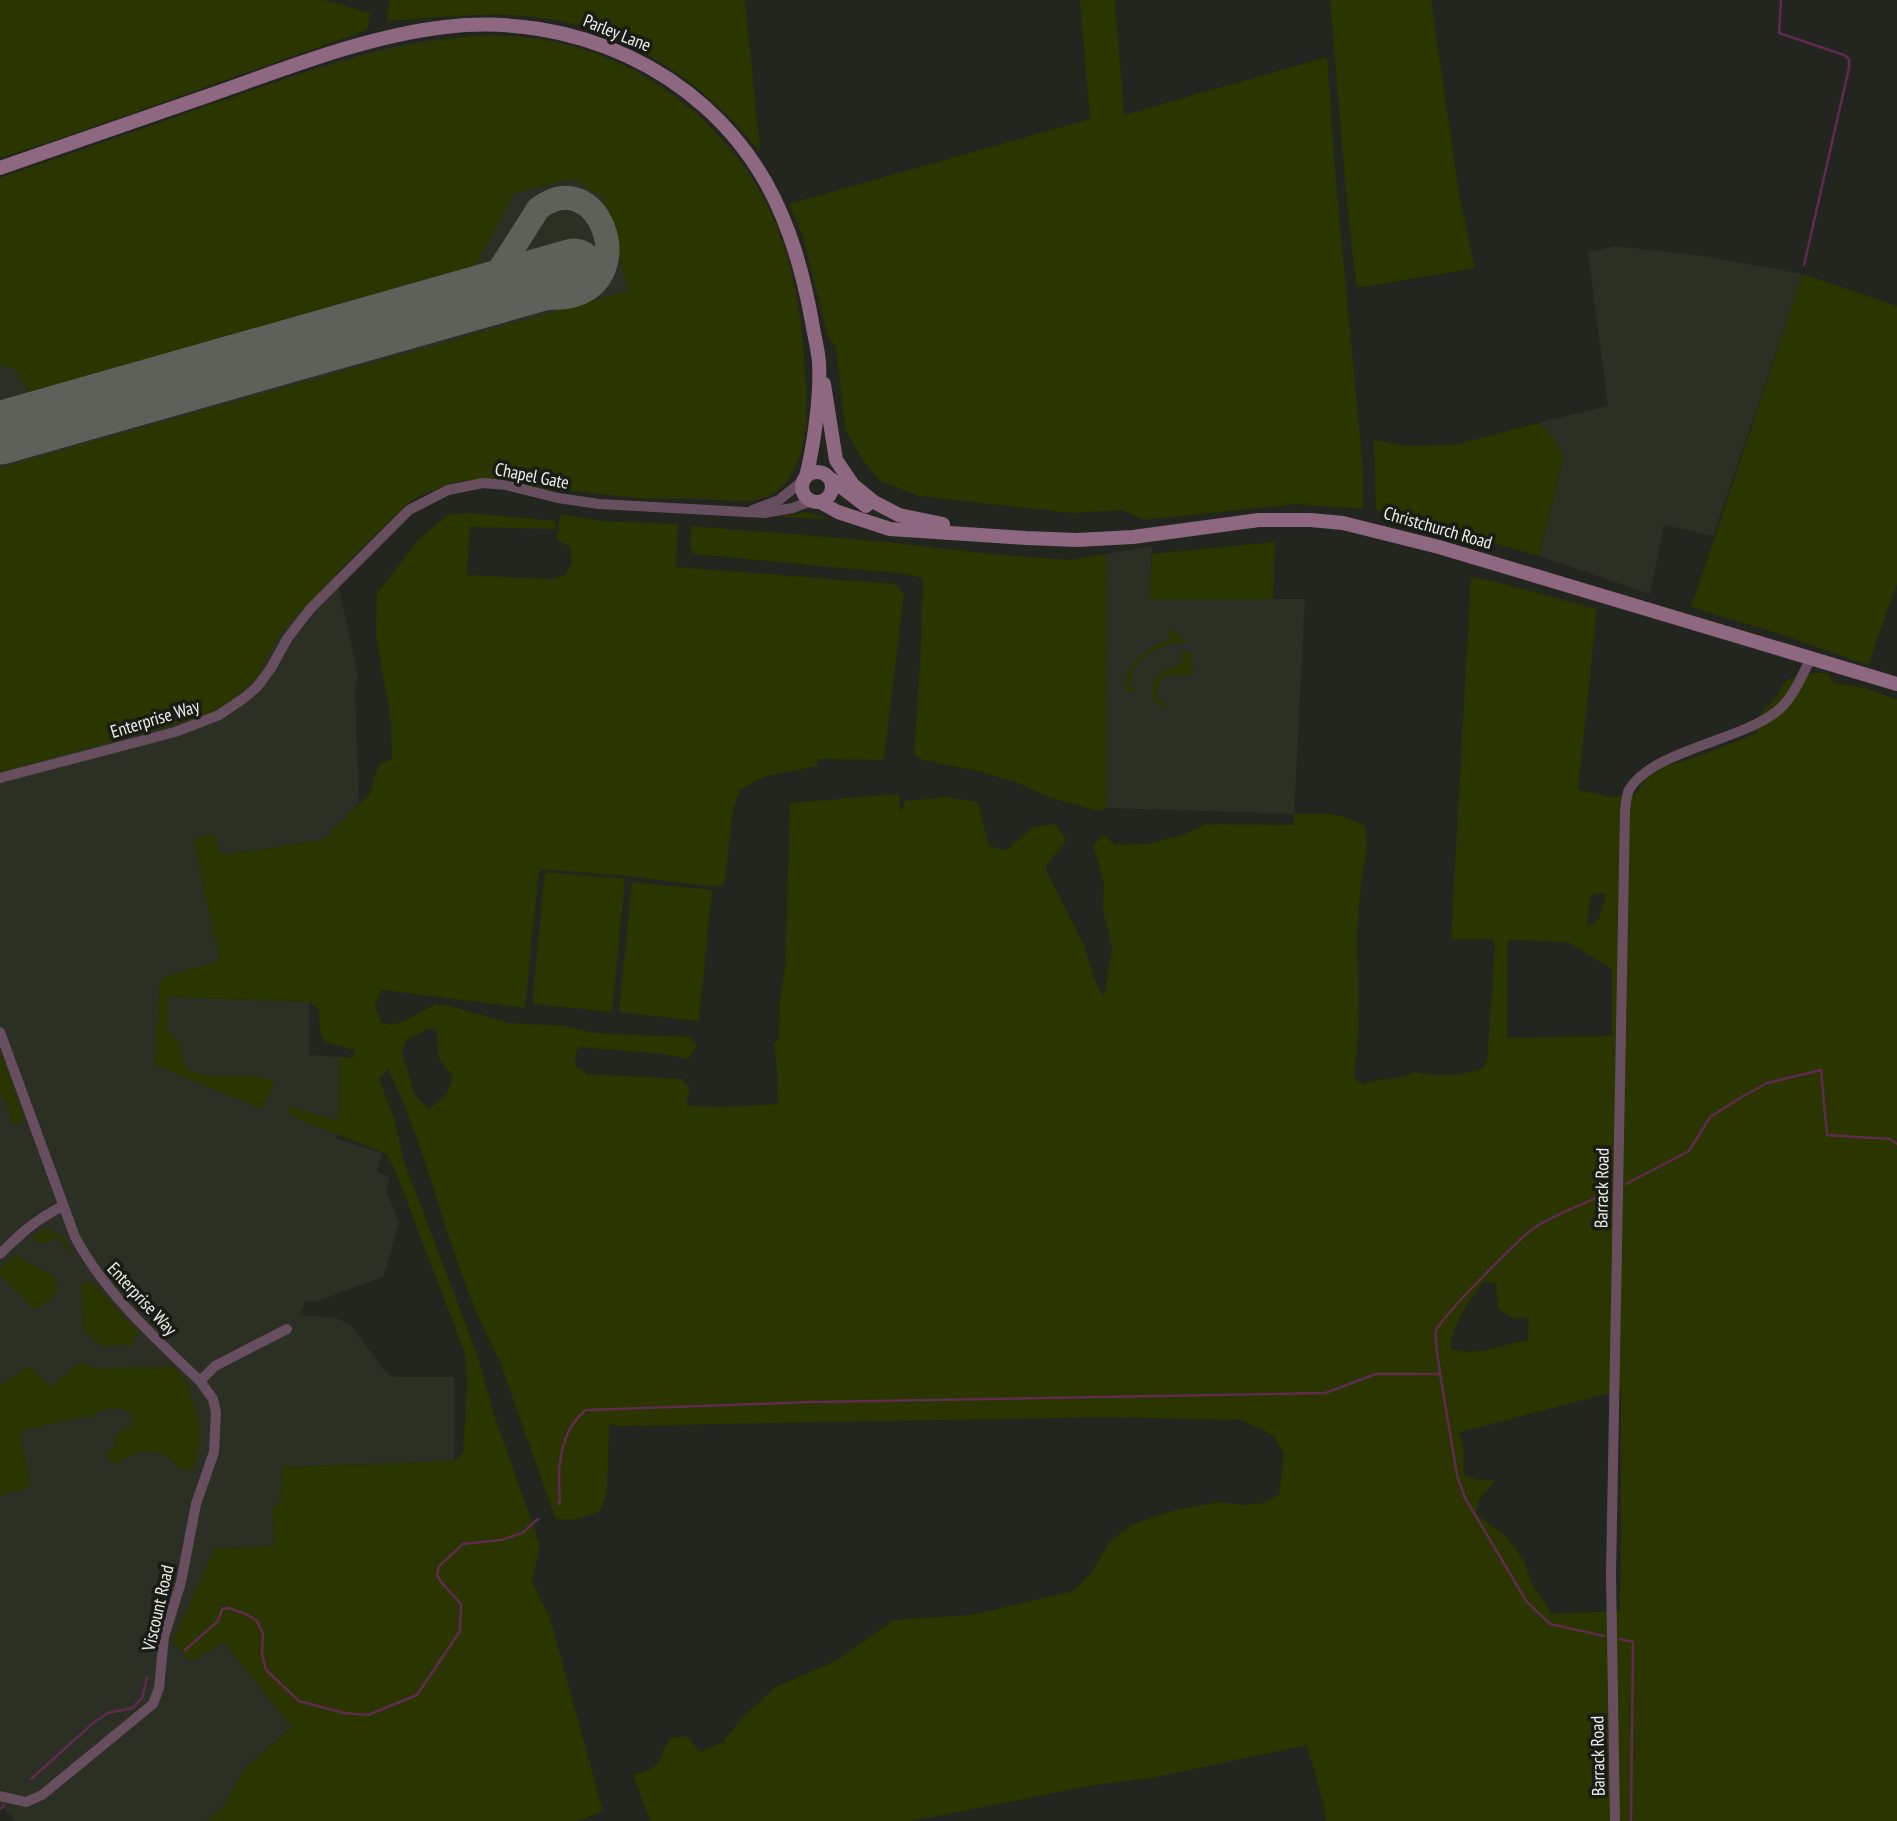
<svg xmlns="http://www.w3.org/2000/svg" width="1897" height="1821" font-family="'PT Sans Narrow',sans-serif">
<rect width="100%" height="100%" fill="#23251f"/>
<!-- built -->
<path fill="#2c2f23" d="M489,35L543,39L580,48L630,68L663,87L701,118L731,149L750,174L766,202L777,226L789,260L801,322L806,382V427L801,451L787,481L770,496L752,501L641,498L566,490L565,492L485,479L455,482L421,495L407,504L336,574L358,675L355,690L359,803L323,840L221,855L194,839L221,962L167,976L168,997L309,1002V1055L340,1057L337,1139L382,1153L377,1172L390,1177L386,1189L399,1223L383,1277L315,1302L305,1301L300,1315L336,1318L351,1325L383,1369L393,1377H454V1461L282,1467L280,1501L272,1509L274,1546L224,1641L292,1727L244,1769L223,1807L207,1821H16L0,1805V178L323,66L383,49L423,41Z
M1615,246L1705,256L1803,274L1713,536L1664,525L1650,594L1539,556L1564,457L1537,423L1608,406L1588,253Z
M1152,546L1149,599H1305L1294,814L1107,808L1106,554Z"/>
<!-- green -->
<path fill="#2a3500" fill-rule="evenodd" d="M0,0H325L370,13L367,30L56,140L0,158Z
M390,0H745L760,152C704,80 618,23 525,16C479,12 432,18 386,21Z
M1080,0H1115L1124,115L1327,57L1336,181L1363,470V509L1296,504L1144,520L1122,510L1072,513L919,496L881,481L864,462L845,429L836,347L828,337L803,237L789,204L1090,119Z
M1330,0H1431L1459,193L1475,268L1364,287L1356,286L1347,202Z
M489,35C520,36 552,39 583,49C681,81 760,159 788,259C800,301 804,347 806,390C807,426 806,475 771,495C751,506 719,499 698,498C678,498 659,499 639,498C615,496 590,493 566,490L565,492L485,479L455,482L421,495L407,504L361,548L292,620L279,636L257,677L234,699L214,711L188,721L0,772V468L628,291L603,197L573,179L514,193L476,265L29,392L15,369L0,365V178C74,153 148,127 221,101C309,71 395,40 489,35Z
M1803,274L1897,306V584L1868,665L1780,634L1691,607Z
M1537,423L1549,432L1564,457L1539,556L1376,510L1374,440L1405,446L1455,445Z
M806,512L831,519L777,517Z
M470,513L555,521L556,529L470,527L467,575L553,579L565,575L572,561L570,547L557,540L560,514L600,521L678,524L676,567L894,584L904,593L884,760L818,759L817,766L766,776L740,790L733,809L725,882L717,887L627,876L539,869L525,1008L382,990L375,1006L381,1022L390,1025L405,1021L436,1004L450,1006L509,1023L566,1026L588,1032L612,1034L689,1037L697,1046L688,1059L664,1054L579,1047L575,1054L576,1066L587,1074L682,1079L690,1088L686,1105L718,1107L777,1104L778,1078L774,1044L779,1038L780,1001L785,969L790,803L898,794L901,813L905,801L947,797L978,802L989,846L1007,850L1033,827L1056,824L1066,840L1045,868L1084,945L1095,981L1104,997L1112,948L1103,911L1104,883L1093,845L1104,835L1115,845L1147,844L1185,834L1206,824L1294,825V814C1323,813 1339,812 1365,826L1367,850L1362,873L1357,931L1359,1030L1354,1078L1363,1084L1373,1081L1404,1077L1414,1072L1433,1075H1458L1481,1069L1487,1062L1495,946L1492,939H1451L1471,577L1497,582L1597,609L1578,790L1613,797L1636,793L1647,777L1665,766L1691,759L1757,733C1752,716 1769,708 1777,696C1781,691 1781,686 1785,682C1794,675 1817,672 1828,673L1834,683L1865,688L1897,699V1821H1326V1814L1307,1745L1151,1778L1101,1784L911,1821H650L633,1775C666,1767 654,1761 671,1738L686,1736L701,1752L723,1742L741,1719L774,1688L837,1660L894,1620L971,1615L1074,1591L1091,1573L1110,1541L1133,1524L1176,1510L1220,1502L1245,1505L1264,1503L1279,1495L1284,1454L1274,1436L1241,1420L1104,1417L618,1426L614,1423L609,1426L607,1491L601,1510C587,1517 570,1523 555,1518L500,1362C450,1270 434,1164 388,1069L379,1079L395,1121L403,1158L477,1354L494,1414L540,1545L532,1581L550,1618L603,1811L577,1821H207L223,1807L244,1769L292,1727L224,1642L190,1662L173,1640L215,1548L274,1546L272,1509L280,1501L282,1467L455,1461L463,1453L467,1385L465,1354L394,1168L385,1153L293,1117L288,1110L289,1107C307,1108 320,1120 338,1118L340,1057L353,1058L355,1050L324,1042L320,1031L319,1009L309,1002L168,997L167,1030C183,1039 180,1055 187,1070C219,1082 245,1069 275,1082L262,1109L155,1065L160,980L167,976L220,961L193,839L214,833L221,855L323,840L370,793L379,764L392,759L391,721L376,636L377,593L420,538L449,514ZM1606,893L1599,919L1589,926L1587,924L1591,895ZM1508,940L1568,942L1612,969V1036L1507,1038ZM436,1028L439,1059L453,1076L447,1094L429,1109L415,1095L402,1052L407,1040L428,1029ZM1484,1281L1496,1283L1498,1309L1514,1318H1529L1528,1341C1499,1343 1481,1358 1451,1349C1451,1325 1470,1300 1484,1281ZM1621,1390V1570L1619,1611L1550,1614L1549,1609L1532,1584L1524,1560L1506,1536L1476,1514L1479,1499L1496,1480H1478L1464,1475L1463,1443L1458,1433Z
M691,526L877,541L990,554L1070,560L1106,554L1107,808L1097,811L1046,796L1018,783L978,771L923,760L914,755L921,646L923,578L907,574L694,554L690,547Z
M1275,542L1273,599H1149L1152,554Z
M1171,629L1183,639V642L1180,646L1177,641C1154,650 1129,659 1131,689L1137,690L1135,693L1126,691C1123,664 1149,647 1170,639L1168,632Z
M1185,652L1190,653L1193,670L1191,674L1164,675C1155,687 1153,696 1166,704V708L1156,703L1153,695L1154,681L1161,672L1183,663L1181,655Z
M545,872L625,879L612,1012L532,1004Z
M632,882L712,890L699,1021L619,1012Z
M0,1051L23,1115L21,1122L15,1126L0,1090Z
M45,1229C59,1231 66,1242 73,1252L71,1253L57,1238L42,1244L31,1238Z
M15,1255L56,1278L57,1293L39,1308H33L0,1275V1269Z
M87,1282L94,1284L139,1333L134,1338L133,1345L101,1346L83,1329L81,1286Z
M78,1363L98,1368L174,1367L188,1384L200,1428V1443L193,1470L179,1469C170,1453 150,1448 132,1455C123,1459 122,1464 111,1462L107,1453L115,1447L114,1437C126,1425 146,1424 123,1408L98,1410L94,1418L87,1416L24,1430L20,1434L31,1487L0,1495V1385L29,1366L51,1387Z"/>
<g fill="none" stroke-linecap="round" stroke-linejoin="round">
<!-- stream -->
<path stroke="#5f2c51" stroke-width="2.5" d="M1781,0L1779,33L1844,55L1849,59V68L1804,265
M1626,1184L1689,1151L1710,1117L1740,1098L1767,1083L1821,1070L1827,1135L1890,1139L1897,1144
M1440,1374L1457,1475L1465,1498L1527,1602L1550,1624L1604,1636
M558,1504L560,1501C557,1468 559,1432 586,1410L813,1402L1325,1393L1376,1374H1440C1439,1363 1434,1337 1436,1331C1442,1316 1522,1235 1537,1226C1560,1212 1587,1203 1611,1191
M1620,1639L1633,1642L1631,1821
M185,1650L218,1621L222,1609L229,1608L248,1615L257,1621L263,1633L262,1653L266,1670L299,1701L344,1713L368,1715L417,1695L460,1631L461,1604L441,1582L437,1575L439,1566L463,1544L501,1540L522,1533L538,1519
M31,1779L92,1724L108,1713L132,1708L142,1698L147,1678
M0,1809L4,1805"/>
<!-- taxiway -->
<path stroke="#5e605a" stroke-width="24" d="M472,298L489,286L538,209C597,162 642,278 571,296C552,301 531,294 512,293C503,293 494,294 485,294"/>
<!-- runway -->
<path stroke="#5e605a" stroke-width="63" d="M0,433L574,270"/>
<!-- street -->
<path stroke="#684f60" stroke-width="10" d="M753,510L779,500L804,480
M0,778L175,732L219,715L244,698L257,687L271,668L287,639L310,609L409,510L448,490L483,483L506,485L558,498L599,504L764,513L793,508L811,501
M0,1032L75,1237C105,1293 154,1337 200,1381L213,1399L216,1412L214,1452L196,1504L181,1582L164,1637L159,1688L153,1704L42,1795L26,1802L0,1796
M0,1254C20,1234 38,1218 63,1206
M200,1381L215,1366L287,1329
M1615,1821L1611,1574L1625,811C1626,804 1626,796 1629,790C1651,751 1739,741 1776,712C1793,699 1801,677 1811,658"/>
<!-- secondary -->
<path stroke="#8e6781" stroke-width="14" d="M0,168C71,144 142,119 213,94C287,68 367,36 445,27C571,12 701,69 765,181C790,225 803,272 812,322C814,335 818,349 819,362C821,394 814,445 806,477
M824,384L836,460L853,485L874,502L899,515L943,524
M802 487a15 15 0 1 1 30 0a15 15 0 1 1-30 0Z
M831,479L866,506
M820,502L838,512L890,529L1026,538L1077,540L1133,537L1259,520H1310L1343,523L1439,547L1897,684"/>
</g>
<g text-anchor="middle" stroke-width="7" stroke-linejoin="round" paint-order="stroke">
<!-- street labels -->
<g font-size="18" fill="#eef0eb" stroke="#1a1c16">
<text transform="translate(617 33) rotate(22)" y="6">Parley Lane</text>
<text transform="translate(532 476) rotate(11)" y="6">Chapel Gate</text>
<text transform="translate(1438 528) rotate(16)" y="6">Christchurch Road</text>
<text transform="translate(155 719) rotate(-17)" y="6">Enterprise Way</text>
<text transform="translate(1602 1188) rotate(-89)" y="6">Barrack Road</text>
<text transform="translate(142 1299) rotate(47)" y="6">Enterprise Way</text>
<text transform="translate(158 1608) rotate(-77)" y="6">Viscount Road</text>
<text transform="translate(1598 1756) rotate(-91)" y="6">Barrack Road</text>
</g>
</g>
</svg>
